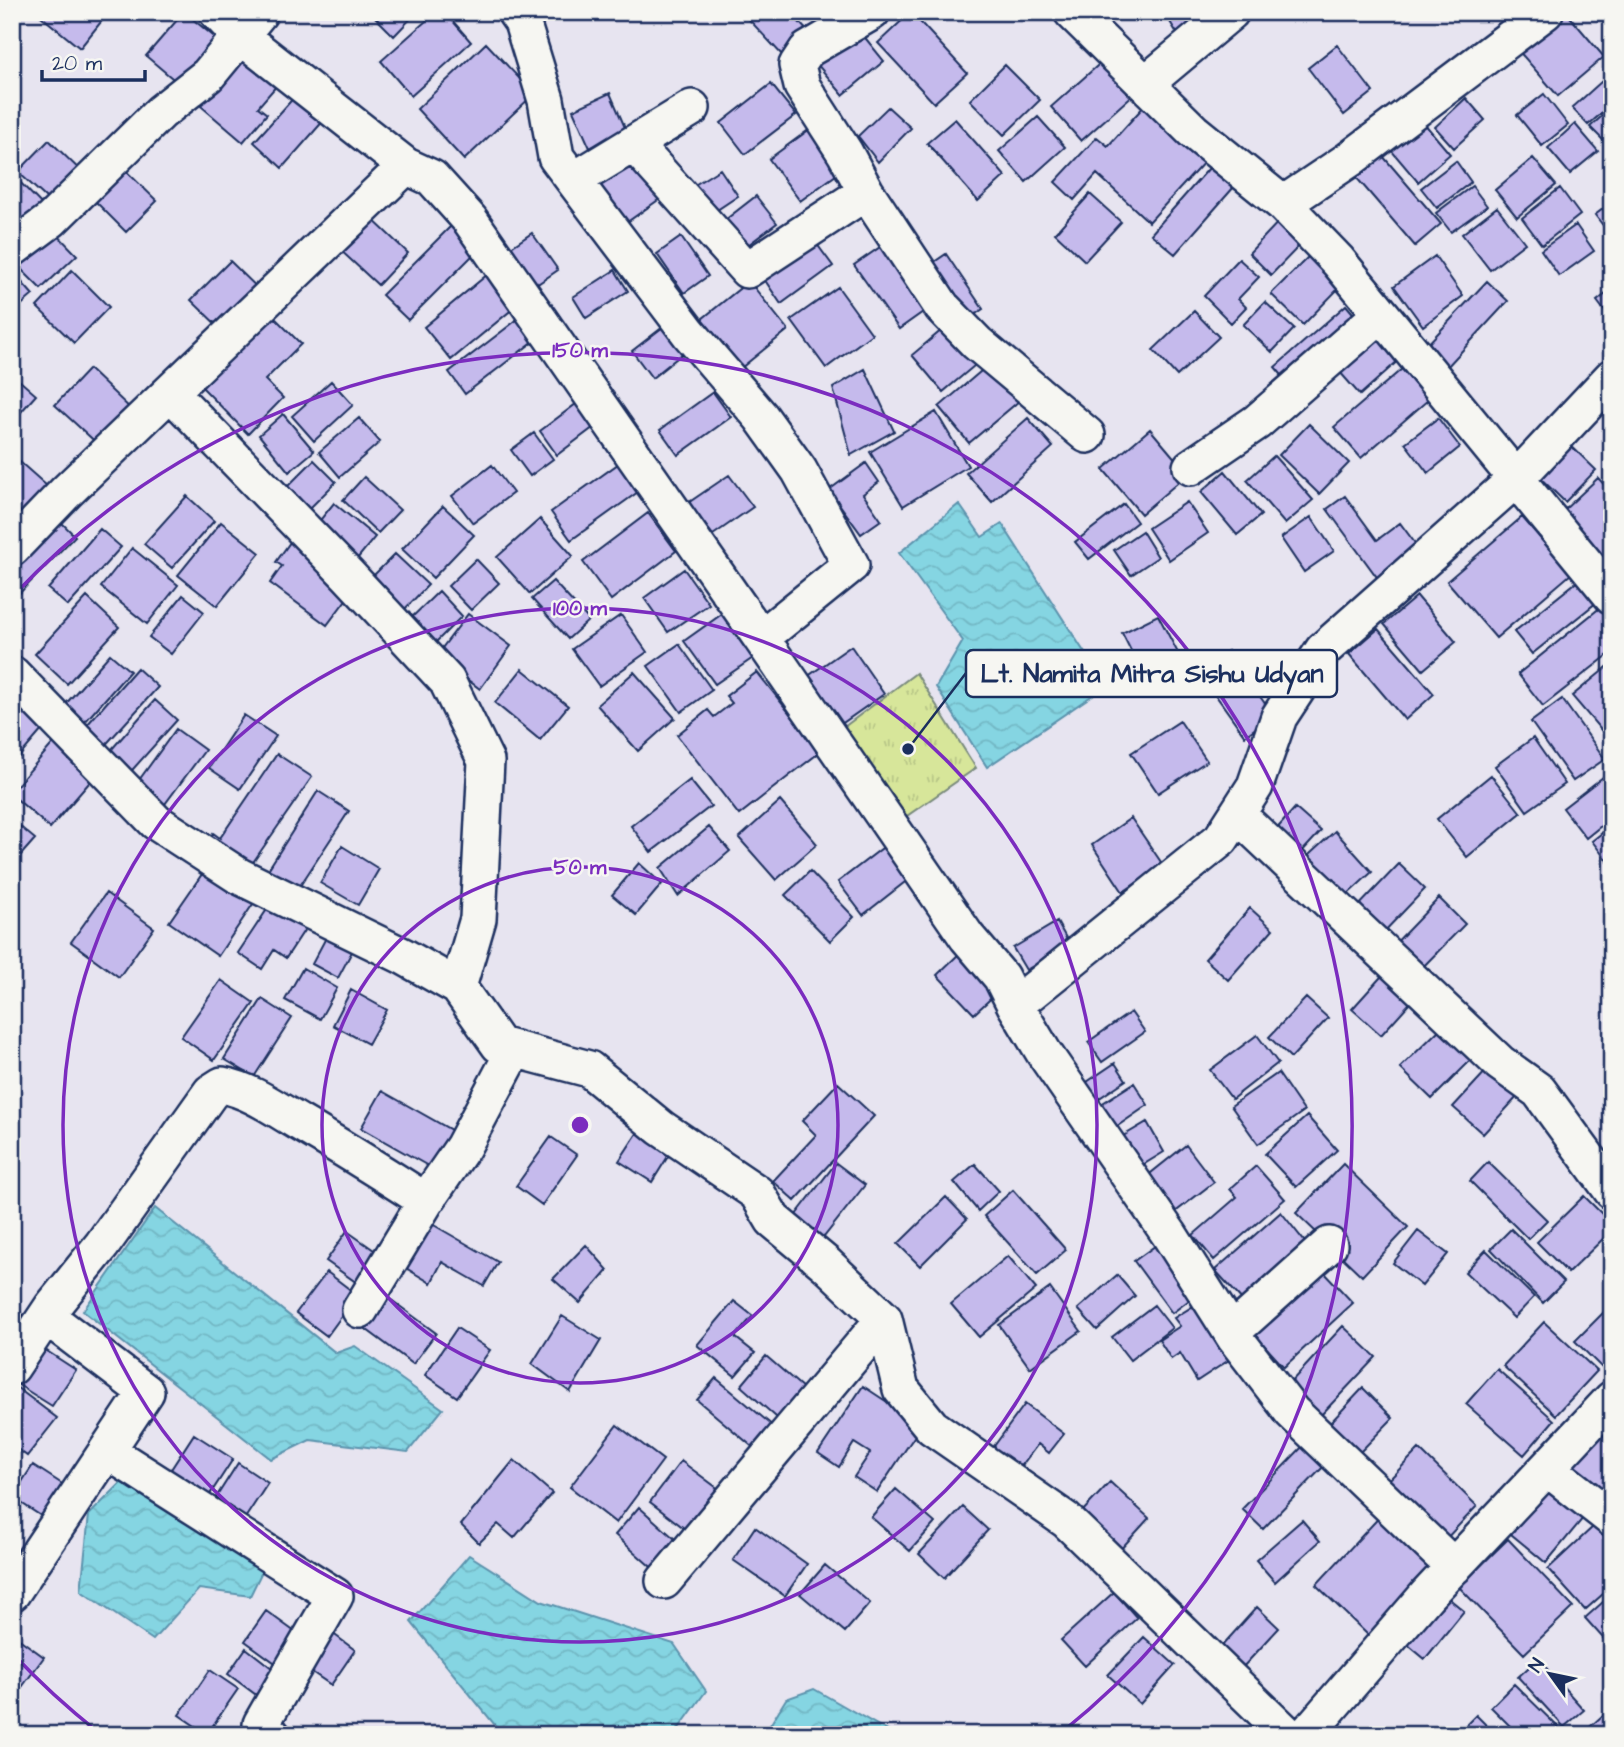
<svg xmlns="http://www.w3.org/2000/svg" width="1624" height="1747" font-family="'Architects Daughter',sans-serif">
<defs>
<pattern id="park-tufts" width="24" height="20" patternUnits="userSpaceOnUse" patternTransform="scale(1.75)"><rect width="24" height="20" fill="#d7e69a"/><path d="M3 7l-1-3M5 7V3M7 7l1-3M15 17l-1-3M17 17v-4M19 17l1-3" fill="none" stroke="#b8c687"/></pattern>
<pattern id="water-waves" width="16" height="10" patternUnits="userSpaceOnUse" patternTransform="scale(1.75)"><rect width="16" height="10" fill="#85d5e2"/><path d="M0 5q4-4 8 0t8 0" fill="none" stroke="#72b7c4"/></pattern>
</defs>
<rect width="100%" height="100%" fill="#e7e4f0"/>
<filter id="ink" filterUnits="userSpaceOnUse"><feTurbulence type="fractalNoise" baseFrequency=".0143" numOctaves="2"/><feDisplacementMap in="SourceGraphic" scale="14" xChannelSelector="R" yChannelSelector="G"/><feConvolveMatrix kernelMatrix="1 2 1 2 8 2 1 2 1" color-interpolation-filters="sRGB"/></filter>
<g filter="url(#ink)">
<!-- park -->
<path fill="url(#park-tufts)" stroke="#798a7c" stroke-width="2" d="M916,673L976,768L901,820L840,730Z"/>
<!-- water -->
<path fill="url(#water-waves)" stroke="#5b93ad" stroke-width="2" d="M959,504L982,537L1002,524L1106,686L987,767L936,687L963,641L899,553Z
M155,1208L336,1353L355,1346L443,1409L408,1452L310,1440L271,1459L83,1311Z
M129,1475L272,1551L250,1596L199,1589L153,1640L81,1591L89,1515Z
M469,1555L541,1601L674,1644L706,1691L674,1735H503L411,1622Z
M814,1689L891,1733L892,1735H764L786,1699Z"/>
<!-- building -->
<path fill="#c5baec" stroke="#1b2f5e" stroke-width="2" d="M36,12H109L80,48Z
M184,12L223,44L185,89L146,56Z
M370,12H417L394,36Z
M436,12H445L471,42L411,96L381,61Z
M742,12H790L809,33L784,57Z
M911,12L967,73L934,103L878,43Z
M1164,12H1210L1180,38Z
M1560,12H1566L1604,57L1558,96L1517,49Z
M858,29L884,61L843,95L816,63Z
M486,43L534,94L464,160L417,109Z
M1337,45L1373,92L1344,115L1308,68Z
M239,50L278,84L258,107L267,114L243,142L195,101Z
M1105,59L1135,93L1081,141L1051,107Z
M1005,65L1040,100L1004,135L970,100Z
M1612,72V104L1588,125L1572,108Z
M771,84L796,115L745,154L721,123Z
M610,93L627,132L590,148L573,110Z
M297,94L325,119L282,168L254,142Z
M1544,94L1568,125L1542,146L1517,115Z
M1466,98L1485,120L1454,148L1435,127Z
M1146,104L1207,159L1149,222L1097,174L1074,200L1055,182L1097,137L1108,146Z
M888,107L911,128L878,162L858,136Z
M1612,107V149L1590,127Z
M1418,116L1450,154L1418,182L1385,143Z
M1038,117L1065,147L1026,182L999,151Z
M955,119L1005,176L978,201L927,143Z
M1575,124L1598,151L1570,174L1548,148Z
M810,129L840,172L800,201L769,159Z
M49,140L89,179L59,210L18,172Z
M1376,148L1441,224L1415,246L1350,170Z
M632,158L661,198L623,225L594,185Z
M1533,158L1556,185L1517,217L1495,190Z
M1456,161L1471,182L1437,208L1421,188Z
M1210,167L1234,187L1175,254L1151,234Z
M123,168L157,201L126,232L93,199Z
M720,169L738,196L711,214L693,186Z
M12,174L49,212L12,231Z
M1472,186L1487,206L1451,232L1436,213Z
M1560,188L1580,215L1542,245L1522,218Z
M1090,194L1121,222L1085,261L1055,233Z
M756,196L777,223L740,251L720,224Z
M1612,202V237L1595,215Z
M1497,207L1525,243L1490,270L1462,234Z
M369,216L408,253L378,285L338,248Z
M1281,219L1303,242L1271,275L1249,253Z
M48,225L77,255L41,289L12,260Z
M1576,225L1594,251L1559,276L1541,250Z
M451,226L477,251L408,320L382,295Z
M532,233L558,270L523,294L498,256Z
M811,236L833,266L781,304L760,273Z
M681,237L708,276L684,293L657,254Z
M886,243L930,307L899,329L854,265Z
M946,254L983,309L961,324L924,269Z
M1309,256L1340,287L1303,325L1271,294Z
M1435,256L1463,296L1423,326L1394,286Z
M1239,259L1259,277L1238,299L1246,307L1231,323L1204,296Z
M230,261L266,296L227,335L191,300Z
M72,270L109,307L74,343L37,307Z
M615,270L628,291L586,318L573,297Z
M12,271L33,295L12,313Z
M488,274L515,307L451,360L424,327Z
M749,281L788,330L741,368L702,319Z
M1487,281L1508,301L1446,368L1424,348Z
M838,287L872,334L826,368L791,320Z
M1612,289V321L1597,301Z
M1265,302L1294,329L1272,352L1243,325Z
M1346,305L1363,325L1292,387L1275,367Z
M1194,311L1219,337L1177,376L1153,350Z
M270,313L301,344L265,380L283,398L248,434L199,384Z
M518,319L534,341L465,394L449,372Z
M949,324L980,361L943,392L912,355Z
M663,327L682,354L652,378L632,351Z
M1379,335L1400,359L1360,395L1339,371Z
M994,360L1025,396L969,443L939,407Z
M89,369L134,412L101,447L55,405Z
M865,369L894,431L851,455L833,388Z
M1402,369L1428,400L1361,458L1334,427Z
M12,374L36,395L12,422Z
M331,381L353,405L314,441L292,416Z
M713,392L731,417L678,455L660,430Z
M576,404L594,427L557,455L540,431Z
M936,412L968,466L903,506L870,452Z
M283,414L314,451L289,472L259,435Z
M359,418L380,442L340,477L319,452Z
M1028,418L1053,447L992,502L966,473Z
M1438,418L1460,447L1428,473L1405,443Z
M1309,424L1349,463L1319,494L1279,455Z
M1150,429L1188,474L1141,514L1103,469Z
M534,433L553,459L530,476L511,450Z
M1560,435L1596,470L1565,502L1528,466Z
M12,455L47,486L12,524Z
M1274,456L1313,500L1285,524L1247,480Z
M314,460L336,482L302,516L280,494Z
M866,463L879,482L863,494L881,520L861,534L829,490Z
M618,464L638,492L571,540L551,512Z
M492,465L513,493L473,523L452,496Z
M1225,471L1261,515L1237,535L1201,492Z
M729,475L753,507L713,535L688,503Z
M364,477L400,510L378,533L343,500Z
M1598,478L1612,493L1611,564L1563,511Z
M187,496L214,521L172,568L144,544Z
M1345,496L1377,540L1400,523L1423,554L1382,584L1327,509Z
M1187,502L1208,533L1169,560L1148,528Z
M334,503L375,537L353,564L312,530Z
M1124,504L1137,522L1089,559L1075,542Z
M443,506L474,535L433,578L402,549Z
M52,513L75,536L12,601V554Z
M648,513L676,551L611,600L583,562Z
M1311,517L1334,551L1304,572L1281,538Z
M1522,517L1571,574L1496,638L1447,581Z
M540,519L573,556L530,594L497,557Z
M221,522L260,553L217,606L178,575Z
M100,529L121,547L68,606L48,589Z
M1142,531L1158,557L1131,575L1114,550Z
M293,538L357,585L327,625L270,583L282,566L276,562Z
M132,548L178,585L147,624L101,587Z
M395,554L428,585L400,614L367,582Z
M476,559L499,583L471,610L448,586Z
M684,569L709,604L668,632L644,598Z
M1579,580L1597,602L1532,654L1514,632Z
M553,581L589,620L568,639L532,599Z
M439,591L462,616L432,646L408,621Z
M183,595L204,612L171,654L149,637Z
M1417,596L1456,642L1423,670L1384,624Z
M87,597L119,627L67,684L35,654Z
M1601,607L1612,621V652L1543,706L1518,674Z
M468,614L511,646L480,689L436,656Z
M722,614L753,658L715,684L684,641Z
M621,615L647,652L599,686L572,649Z
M1158,615L1178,653L1141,671L1122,633Z
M1378,629L1434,694L1405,720L1349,654Z
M679,644L712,690L681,712L648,666Z
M851,646L884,694L837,727L804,679Z
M1228,651L1273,715L1245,736L1199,672Z
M110,654L130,671L76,732L56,715Z
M1612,663V743L1572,696Z
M137,668L158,687L100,751L80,733Z
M522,669L568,706L540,740L495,703Z
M634,672L675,718L638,751L597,705Z
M757,672L820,752L739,815L677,735L708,710L714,717L732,703L726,696Z
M12,692L48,723L12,765Z
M1562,699L1605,759L1573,781L1531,722Z
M155,700L177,720L125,778L104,758Z
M244,715L276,736L240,789L209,768Z
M1180,721L1207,761L1158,793L1131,753Z
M176,729L205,750L162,808L134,787Z
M62,733L102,768L50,828L12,795V791Z
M1533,738L1565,784L1527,811L1495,766Z
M277,754L312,777L247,871L206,844L213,833L220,838Z
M1612,770V817L1586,838L1563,808Z
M1491,775L1521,813L1467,857L1437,819Z
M690,780L711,806L651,852L631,826Z
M318,791L349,811L294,895L264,876Z
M780,801L817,844L776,880L739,838Z
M1295,808L1321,831L1299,855L1274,832Z
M1131,818L1163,865L1123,892L1092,845Z
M12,820L35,839L12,865Z
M1612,825V867L1592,841Z
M709,827L730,851L678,896L660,868Z
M1335,831L1372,872L1335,906L1298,865Z
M894,839L919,871L863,915L838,882Z
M342,846L379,869L358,905L320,883Z
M639,863L662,884L636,915L612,895Z
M209,864L257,898L218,956L169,922Z
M1399,864L1425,889L1379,937L1353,912Z
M810,871L854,917L830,941L785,895Z
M106,893L154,928L119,977L71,942Z
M1439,898L1465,924L1413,977L1387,952Z
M270,905L305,929L286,958L274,950L262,969L238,953Z
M1250,908L1273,929L1228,980L1205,959Z
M1057,922L1070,945L1026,970L1013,948Z
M330,930L356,944L338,978L312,964Z
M961,952L999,991L974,1014L937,975Z
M303,968L337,988L320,1019L285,1000Z
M1389,968L1418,994L1381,1035L1352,1009Z
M221,980L254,1003L214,1060L181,1037Z
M351,990L387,1010L368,1044L333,1025Z
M1306,998L1328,1018L1291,1058L1269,1037Z
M262,999L292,1018L254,1077L224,1059Z
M1131,1012L1145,1032L1102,1062L1088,1042Z
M1442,1027L1473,1058L1432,1099L1400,1068Z
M1257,1035L1278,1063L1232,1099L1210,1070Z
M1115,1063L1126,1080L1092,1103L1081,1086Z
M1488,1069L1518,1096L1483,1134L1453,1107Z
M1278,1073L1304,1111L1258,1144L1231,1106Z
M838,1083L874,1116L795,1201L773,1181L816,1135L802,1121Z
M1134,1083L1148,1105L1113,1129L1098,1106Z
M382,1091L458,1134L437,1171L361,1128Z
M1307,1116L1337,1150L1296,1187L1265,1154Z
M1147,1122L1164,1152L1136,1169L1118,1139Z
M640,1129L672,1150L652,1182L619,1161Z
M551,1137L577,1155L542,1205L516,1186Z
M1186,1145L1214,1182L1174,1213L1146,1177Z
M1488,1162L1547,1220L1528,1239L1470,1181Z
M836,1163L865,1185L820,1242L792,1220Z
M975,1164L999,1191L978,1211L954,1182Z
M1343,1164L1408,1227L1362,1276L1296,1213Z
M1256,1166L1285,1199L1214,1260L1193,1235L1237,1197L1230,1189Z
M1013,1190L1066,1250L1037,1275L984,1216Z
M1584,1196L1612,1224V1230L1568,1273L1537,1242Z
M946,1197L967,1219L920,1266L898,1244Z
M1281,1212L1308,1246L1244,1302L1215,1270Z
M425,1220L498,1262L484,1286L442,1262L431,1283L399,1264Z
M1511,1229L1564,1282L1543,1303L1491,1249Z
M347,1231L381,1255L360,1285L326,1261Z
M1418,1231L1448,1254L1422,1286L1393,1263Z
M586,1245L608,1270L580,1303L553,1279Z
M1155,1246L1192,1298L1172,1313L1134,1261Z
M1486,1250L1534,1297L1514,1318L1465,1272Z
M1008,1256L1036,1289L979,1337L951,1304Z
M1323,1271L1353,1303L1284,1367L1254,1334Z
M327,1272L357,1295L327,1336L296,1313Z
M1117,1275L1135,1296L1097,1330L1078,1309Z
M1050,1288L1081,1331L1030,1368L999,1325Z
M386,1296L436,1333L413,1364L363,1327Z
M734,1301L753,1316L735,1337L755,1353L735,1376L697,1345Z
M1612,1304V1369L1607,1373L1575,1341Z
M1154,1305L1172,1328L1130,1360L1112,1337Z
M1195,1305L1229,1360L1197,1381L1180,1353L1171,1359L1159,1340L1180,1326L1174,1318Z
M12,1307L33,1322L12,1352Z
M562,1316L601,1340L570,1392L532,1364Z
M1544,1322L1597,1371L1556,1415L1503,1366Z
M1343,1326L1376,1357L1320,1416L1288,1385Z
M457,1328L490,1350L457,1397L425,1375Z
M33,1342L76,1370L52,1406L12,1381Z
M766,1356L810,1394L784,1424L741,1386Z
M1497,1369L1554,1420L1524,1455L1466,1404Z
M716,1378L780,1432L761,1454L697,1400Z
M12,1384L57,1418L27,1456L12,1445Z
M863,1386L922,1425L877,1492L854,1477L870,1453L854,1443L839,1467L818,1453Z
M1363,1388L1393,1418L1360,1452L1330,1423Z
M1025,1404L1064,1434L1049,1453L1038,1444L1016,1473L989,1453Z
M1605,1424L1612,1430V1485L1596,1502L1562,1471Z
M617,1425L663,1460L616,1523L570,1487Z
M194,1434L233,1459L205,1502L166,1477Z
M1306,1443L1327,1463L1263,1529L1242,1509Z
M1419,1449L1477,1506L1443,1542L1384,1485Z
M514,1460L552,1493L514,1538L498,1524L479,1543L461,1525Z
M681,1461L728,1496L697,1538L650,1502Z
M238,1463L268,1483L240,1526L210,1507Z
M33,1465L73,1491L52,1523L12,1497Z
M1110,1482L1149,1518L1119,1551L1080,1514Z
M1549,1488L1584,1517L1546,1563L1511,1534Z
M896,1489L935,1523L910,1551L871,1517Z
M639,1507L683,1546L659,1574L615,1535Z
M963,1507L988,1530L944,1578L919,1554Z
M1386,1510L1440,1561L1369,1636L1316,1585Z
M1302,1520L1320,1541L1275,1582L1256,1560Z
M1594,1526L1612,1545V1586L1585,1610L1548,1569Z
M755,1527L807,1564L785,1596L733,1560Z
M1508,1539L1573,1607L1524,1654L1459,1587Z
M825,1565L870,1603L845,1632L800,1594Z
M1114,1592L1137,1618L1085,1666L1061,1640Z
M1612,1594V1647H1611L1585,1618Z
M1446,1596L1464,1611L1425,1659L1407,1644Z
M1257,1607L1279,1628L1242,1668L1220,1648Z
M266,1611L306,1640L285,1670L245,1641Z
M328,1630L355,1650L331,1685L303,1666Z
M15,1636L44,1657L14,1698L12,1696V1639Z
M1144,1637L1175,1665L1140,1704L1108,1675Z
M246,1648L277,1672L259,1697L228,1674Z
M1538,1659L1584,1710L1564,1727L1518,1677Z
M210,1670L238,1689L207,1734L179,1715Z
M1514,1684L1560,1729L1554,1735H1519L1491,1707Z
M1612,1707V1735H1581Z
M1476,1715L1496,1735H1456Z"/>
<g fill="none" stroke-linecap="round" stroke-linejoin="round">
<defs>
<path id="minor" d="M217,12L239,35L406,166L432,178L470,220L761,638
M515,12L522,22L546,100L556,157L689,333L761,417L799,470L851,565L761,638L967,937L1001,977L1015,1005L1044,1053L1169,1234L1235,1338L1292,1412L1454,1567
M872,12L807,50L797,65L802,86L845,153L866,192L942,307L977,343L1087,435
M1072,12L1193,131L1283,204L1338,261L1612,596
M1145,84L1231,12
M634,144L747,270L866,192
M574,180L692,108
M1283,204L1350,159L1545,12
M12,249L51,220L161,112L208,75L260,12
M171,393L348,575L447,681L486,761L478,919L458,987
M1191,467L1257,422L1381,314
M12,548L66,492L406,166
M12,674L156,822L239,876L403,956L458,987L499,1045L589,1069L661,1128L757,1193L773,1220L826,1264L884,1319L901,1389L932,1427L1066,1520L1288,1735
M1237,814L1500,1063L1539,1091L1612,1191
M1015,1005L1221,839L1255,786L1279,717L1323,650L1516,479L1612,377
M360,1310L426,1201
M1232,1332L1329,1245
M12,1367L52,1307L102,1245L211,1092L222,1085C250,1090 276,1109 300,1123C343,1148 384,1174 426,1201L463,1147L515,1049
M107,1451L335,1596L261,1724L272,1735
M1547,1468L1612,1519
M664,1581L884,1319
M12,1593L146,1392L46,1316
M1306,1735L1427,1595L1612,1399"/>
</defs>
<!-- minor casing -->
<use href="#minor" stroke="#1b2f5e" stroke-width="40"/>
<!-- minor -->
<use href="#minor" stroke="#f6f6f2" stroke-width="35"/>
</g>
</g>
<!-- distance rings -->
<g fill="none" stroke="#7b2cbf" stroke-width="3.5">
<circle cx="580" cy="1125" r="258"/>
<circle cx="580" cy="1125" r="517"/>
<path d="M98 1732A775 775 0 0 1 13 1654M13 596A775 775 0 1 1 1062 1732"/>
</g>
<circle cx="580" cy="1125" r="10" fill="#7b2cbf" stroke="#f6f6f2" stroke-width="3.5"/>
<g font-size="21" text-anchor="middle" font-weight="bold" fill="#7b2cbf" stroke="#f6f6f2" stroke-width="5" stroke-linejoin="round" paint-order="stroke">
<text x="580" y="357">150 m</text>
<text x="580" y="615">100 m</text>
<text x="580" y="874">50 m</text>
</g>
<!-- callouts -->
<path fill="none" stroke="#1b2f5e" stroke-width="2.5" d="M908 749L966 673"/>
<circle fill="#1b2f5e" stroke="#f6f6f2" stroke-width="2.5" cx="908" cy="749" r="7"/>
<rect fill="#f6f6f2" stroke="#1b2f5e" stroke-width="2.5" x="966" y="650" width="371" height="47" rx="7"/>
<g font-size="26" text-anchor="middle" font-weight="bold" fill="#1b2f5e">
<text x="1152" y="682">Lt. Namita Mitra Sishu Udyan</text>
</g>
<!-- margin -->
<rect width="1624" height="1747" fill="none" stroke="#f6f6f2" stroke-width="42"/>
<rect x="21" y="21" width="1582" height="1705" fill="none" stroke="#1b2f5e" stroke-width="2.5" filter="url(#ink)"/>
<!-- north arrow -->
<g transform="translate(1550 1674) rotate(303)" stroke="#f6f6f2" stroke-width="5" paint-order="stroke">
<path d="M0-5L12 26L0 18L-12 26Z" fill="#1b2f5e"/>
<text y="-10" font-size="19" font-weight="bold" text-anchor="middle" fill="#1b2f5e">N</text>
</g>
<!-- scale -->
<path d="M42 70v10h103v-10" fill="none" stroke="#1b2f5e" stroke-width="3.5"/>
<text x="52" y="70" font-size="21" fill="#1b2f5e" stroke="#f6f6f2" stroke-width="5" paint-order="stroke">20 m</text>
</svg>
